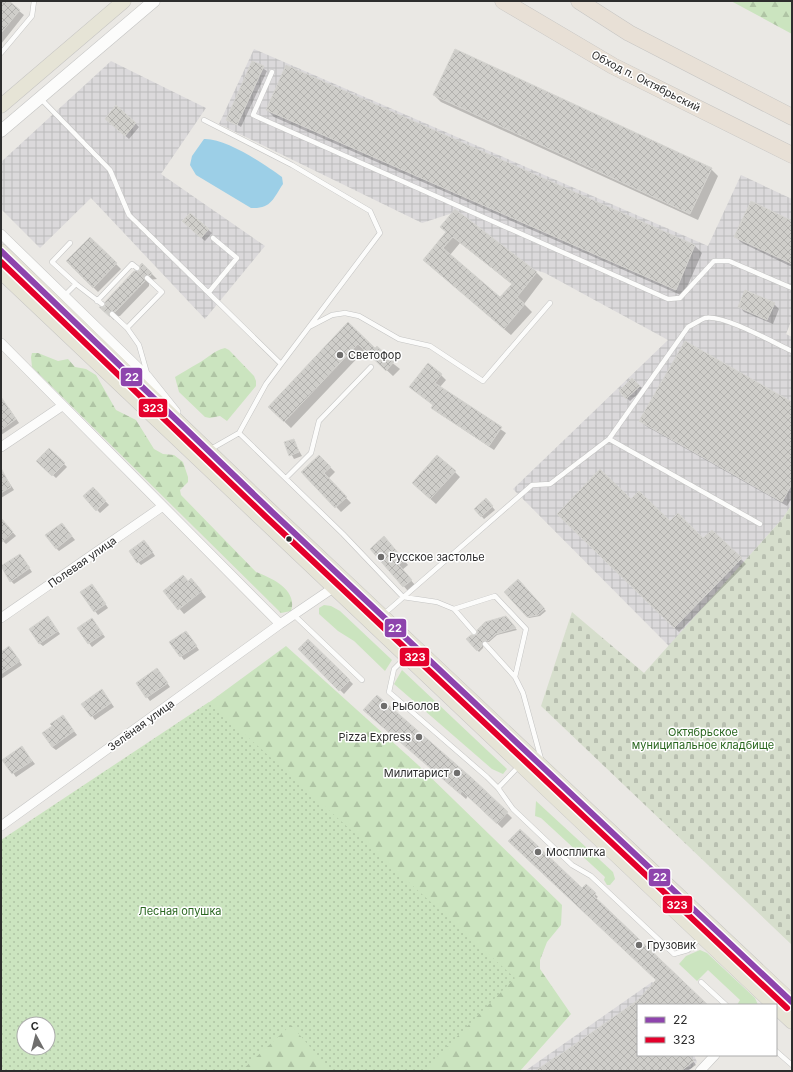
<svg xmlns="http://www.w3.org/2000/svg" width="793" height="1072" font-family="Inter,sans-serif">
<defs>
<pattern id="industrial-grid" width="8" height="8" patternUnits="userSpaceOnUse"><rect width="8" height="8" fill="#dbd9db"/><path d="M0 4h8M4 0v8" fill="none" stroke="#bcbbbc"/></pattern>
<pattern id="forest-firs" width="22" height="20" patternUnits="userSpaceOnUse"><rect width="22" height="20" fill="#cbe4bf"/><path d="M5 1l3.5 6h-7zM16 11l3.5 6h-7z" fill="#afc4a4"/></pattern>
<pattern id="cemetery-stones" width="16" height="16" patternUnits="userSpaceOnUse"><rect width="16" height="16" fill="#d6decc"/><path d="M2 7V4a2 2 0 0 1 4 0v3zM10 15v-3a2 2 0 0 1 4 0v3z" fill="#b8bfb0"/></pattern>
<pattern id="park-dots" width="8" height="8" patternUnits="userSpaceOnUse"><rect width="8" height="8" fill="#cbe4bf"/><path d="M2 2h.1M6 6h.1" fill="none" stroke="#afc4a4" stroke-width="1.8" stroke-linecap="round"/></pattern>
<pattern id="building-cross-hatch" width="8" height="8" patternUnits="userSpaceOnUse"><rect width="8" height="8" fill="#cfceca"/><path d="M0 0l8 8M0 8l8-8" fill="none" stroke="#b2b1ae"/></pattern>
</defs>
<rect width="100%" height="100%" fill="#eae8e4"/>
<!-- industrial -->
<path fill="url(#industrial-grid)" d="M254,49L708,246L741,175L792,199V319L786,334L792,337V504L783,518L669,646L513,489L668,340L545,273L532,269L456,212L422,223L219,124Z
M111,61L206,108L161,174L265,246L205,319L91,198L40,248L1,209V162Z
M652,982L680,1005H638V1055H694L697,1062L689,1071H525Z"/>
<!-- grass -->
<path fill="#cbe4bf" d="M324,605L331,606L340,611L392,660L385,671L354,641L338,631L319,614V608Z
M402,670L507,769L503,774L492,769L394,684Z
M536,801L613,872L615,879L610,885H607L604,880L605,877L541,818L535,816Z
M700,950L707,953L755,998L758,1005H737L740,1000L708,970L697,981L679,964L686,956Z"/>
<!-- forest -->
<path fill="url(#forest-firs)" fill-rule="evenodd" d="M731,1H792V34Z
M225,348L229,350L254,376L256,381V386L227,421L220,416L210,418L205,417L179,392L175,377C183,372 190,368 197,364C207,359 213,351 225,348Z
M32,353H38L58,361L68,359L75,367L86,369L96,375L116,410L136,420L154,449L163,454L174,455L183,462L188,477V482L180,490L181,495L256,572C272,578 298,590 291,611L281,613L32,367L31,357Z
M286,646L417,764L562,905L561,925L547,942L540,960V969L571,1014L520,1071H1V855ZM24,1024H48V1048H24Z"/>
<!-- cemetery -->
<path fill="url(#cemetery-stones)" d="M792,504V945L541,706L572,612L644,673L783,518Z"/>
<!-- park -->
<path fill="url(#park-dots)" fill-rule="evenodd" d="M209,702L515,978L423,1071H331L291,1025L241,1071H1V840ZM24,1024H48V1048H24Z"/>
<!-- water -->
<path fill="#9ccfe7" d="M204,139C226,138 264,164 282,177L283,184C273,199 271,209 251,208L196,175L190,165L192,156Z"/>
<!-- shadow -->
<path fill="#0003" fill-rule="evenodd" d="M1,1H7L24,15L1,44Z
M253,62L267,71L241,127L228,119Z
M286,67L695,246L702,253L683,296L274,117L267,110Z
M434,95L711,169L718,176L698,220L441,102Z
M109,122L136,124L139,127L129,139Z
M190,214L212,233L205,241L187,225Z
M792,222V267L742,243L735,236Z
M447,233L536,272L543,279L524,304L532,312L511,335L424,260ZM460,243L512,284L500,298L450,255Z
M90,238L121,269L98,292L67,261Z
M142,264L157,279L149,280V286L120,316H114V320L102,308L106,307L141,272Z
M774,304L779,309L773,324L744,312L739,306Z
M348,324L375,349L400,369L393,376L365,350L291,428L269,407Z
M441,375L446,380L440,387L506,433L494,450L437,412L433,408L434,406L411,387Z
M632,379L643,389L630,401L620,391Z
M792,403V498L787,506L646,426L641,421Z
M1,408H9L19,423L1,435Z
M293,440L302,456L294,459L285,443Z
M49,449L67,467L56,478L38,461Z
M319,456L335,472L328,479L351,503L341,512L303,472Z
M455,472L460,477L436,504L418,488Z
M3,473L14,490L1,498V474Z
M93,488L109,505L100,513L84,496Z
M631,501L703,540L712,531L746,564L679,632L558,514Z
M489,503L495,510L484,519L475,509Z
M1,519L16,536L6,544L1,539Z
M62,524L75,540L59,551L56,548Z
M389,542L408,565L402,570L415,585L408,591L371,549Z
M148,545L155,556L141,565L138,562Z
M23,558L32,572L14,584L11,581Z
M518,581L546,611L540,616L529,618L505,592Z
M188,582L196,585L206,597L184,614L165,592Z
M95,588L108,608L98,615L95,611Z
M505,617L517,630L497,635L489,642H484L483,648L479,652L467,639L478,636Z
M92,619L105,637L92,647L89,643Z
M51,621L60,634L43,646L39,643Z
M189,635L199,650L184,660L171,642Z
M308,640L353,684L344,694L299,649Z
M9,647L22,665L1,679V653Z
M160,673L170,687L150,701L147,697Z
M105,694L114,707L95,720L83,704Z
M370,715L473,780L512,818L502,828L468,796L466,799Z
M63,717L77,735L56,750L52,747L53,727Z
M22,748L35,764L16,777L4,760Z
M586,886L598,897L595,899L707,1005H638V1055H689L696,1065L687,1071H543L557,1058L641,999L658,980L582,890Z"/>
<!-- building -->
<path fill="url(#building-cross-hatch)" stroke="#d5d4d0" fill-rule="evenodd" d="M1,1H9L20,10L1,33Z
M455,49L712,168L690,214L433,95Z
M252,61L264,66L237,125L226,120Z
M286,65L695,245L676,290L266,110Z
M116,105L136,123L125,136L105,119Z
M751,201L792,221V264L734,237Z
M455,209L537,272L517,297L525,304L504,329L423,260L446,232L440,227ZM453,237L512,284L500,297L443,248Z
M190,213L209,229L201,238L182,221Z
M90,237L117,263L93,288L66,261Z
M142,263L152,273L150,276L145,275V281L115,312L110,311V317L99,307H105V302L134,271H140V265Z
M745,290L775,303L767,320L738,307Z
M348,322L375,348L377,346L394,362L386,371L358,344L284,422L268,407Z
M685,341L792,402V484L782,502L639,421Z
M428,363L442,374L435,383L502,427L489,446L431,408L433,405L409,387Z
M632,378L640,386L626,399L619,391Z
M1,397L16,419L1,430Z
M294,439L299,452L289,456L284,442Z
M49,448L65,463L52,476L36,461Z
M319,455L331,467L324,473L347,497L335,508L301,472Z
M437,455L456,471L430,499L412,483Z
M1,468L11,487L1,493Z
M600,469L631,499L639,491L670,521L678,513L703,538L712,530L742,558L674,628L557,514Z
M93,487L106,501L96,511L83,496Z
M486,498L493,506L481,517L474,509Z
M1,518L13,532L1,543Z
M62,523L72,536L56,549L45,535Z
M384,536L404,560L399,565L412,580L403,587L370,549Z
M144,540L153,552L137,563L129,551Z
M20,554L30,568L10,582L1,566Z
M183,575L188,581L191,578L202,591L178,610L163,591Z
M518,579L545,609L538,615L527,617L504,592Z
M92,584L106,604L94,612L80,592Z
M48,616L58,631L39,644L29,629Z
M506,616L516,628L496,634L488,641H483L482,646L477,651L466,639L471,635H477V630L485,622Z
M92,618L103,634L88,644L77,628Z
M186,631L197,646L180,657L169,642Z
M308,639L350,680L339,691L298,649Z
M9,646L20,661L1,674V652Z
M157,668L168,683L146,698L136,683Z
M102,689L111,703L91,717L81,704Z
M377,695L473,779L508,812L497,824L462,791L460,794L363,710Z
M63,715L74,731L52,747L42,733L52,726L50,724Z
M22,746L32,761L12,774L2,760Z
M520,829L582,888L586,884L596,893L594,896L708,1005H638V1055H689L694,1061L681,1071H535L557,1056V1057L638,1000L656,980L508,841Z"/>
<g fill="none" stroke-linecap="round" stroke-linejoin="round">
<defs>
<path id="lane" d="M1,53L32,16L34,1
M272,72L253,115L668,299L680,298L714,261H729L792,288
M42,100L110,170L129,215L281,364
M204,120L292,165L370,211L380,233L266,384L239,433
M70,243L52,262L76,284
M209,292L237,258L213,238
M65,295L76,284L102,304
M97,301L132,264L137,268
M112,314L127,328L139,345L147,373
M309,327L332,315L345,313L359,316L399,339L430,346L483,381L550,303
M127,328L162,292L147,278
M609,439L760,524
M211,449L239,433L343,534L403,597L437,602L454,609L474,632
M286,478L311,453L319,421L371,367
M454,609L495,596L526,629L515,677
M384,614L532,485L550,484L609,439L688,327C694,324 700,320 705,318C723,314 774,343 792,351
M294,615L362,680
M485,644L515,677L523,693L541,759
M405,658L394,669L389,692L487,777L498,788L513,809L572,865L591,876L674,954L688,950L701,937
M498,788L519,766
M701,982L726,1005
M776,1051L792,1065"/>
<path id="street" d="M1,234L148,377L176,412
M1,343L280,624L333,588
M1,447L62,406
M1,618L163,506
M1,826L280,624
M700,1071L715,1055"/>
<path id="secondary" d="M1,131L154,1"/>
<path id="primary" d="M1,106L124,1
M1,251L270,510L792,1002
M1,272L774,1005
M776,1007L792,1022"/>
<path id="highway" d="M503,1L613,66L792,155
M579,1L629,33L792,117"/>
</defs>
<!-- lane casing -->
<use href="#lane" stroke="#c4c4c3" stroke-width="5.5"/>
<!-- street casing -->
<use href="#street" stroke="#c4c4c3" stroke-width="10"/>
<!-- secondary casing -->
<use href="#secondary" stroke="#c4c4c3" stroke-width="13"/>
<!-- primary casing -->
<use href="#primary" stroke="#c6c5c3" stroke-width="15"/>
<!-- highway casing -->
<use href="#highway" stroke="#c6c5c3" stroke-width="17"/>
<!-- lane -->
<use href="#lane" stroke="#fcfcfb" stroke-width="4.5"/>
<!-- street -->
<use href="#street" stroke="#fcfcfb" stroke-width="9"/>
<!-- secondary -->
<use href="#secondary" stroke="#fcfcfb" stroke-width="12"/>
<!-- primary -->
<use href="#primary" stroke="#e6e4d6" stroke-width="14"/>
<!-- highway -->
<use href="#highway" stroke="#e8e0d6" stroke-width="16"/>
<defs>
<path id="bus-1" d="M1,251L270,510L792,1002"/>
<path id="bus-2" d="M1,262L265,516L787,1008"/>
</defs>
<!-- bus-1 casing -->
<use href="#bus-1" stroke="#fff" stroke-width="9"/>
<!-- bus-2 casing -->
<use href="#bus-2" stroke="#fff" stroke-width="9"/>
<!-- bus-1 -->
<use href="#bus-1" stroke="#8e44ad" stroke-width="6"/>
<!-- bus-2 -->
<use href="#bus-2" stroke="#e4002b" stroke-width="6"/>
</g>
<!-- markers -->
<g fill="#6f6e6d" stroke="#fff" stroke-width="1.5">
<circle cx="340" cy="355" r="4"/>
<circle cx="381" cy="557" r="4"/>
<circle cx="384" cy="706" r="4"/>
<circle cx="419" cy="737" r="4"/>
<circle cx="457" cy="773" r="4"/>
<circle cx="538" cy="852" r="4"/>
<circle cx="639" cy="945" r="4"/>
</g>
<circle fill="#2d2d2d" stroke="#fff" stroke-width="1.5" cx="289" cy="539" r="3.5"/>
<g text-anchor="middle" stroke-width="3" stroke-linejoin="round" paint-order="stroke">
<!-- street labels -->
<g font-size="11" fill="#2d2d2d" stroke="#fff">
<text transform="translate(646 81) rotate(27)" y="4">Обход п. Октябрьский</text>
<text transform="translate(82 562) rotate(-35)" y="4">Полевая улица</text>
<text transform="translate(141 725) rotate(-36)" y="4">Зелёная улица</text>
</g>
<!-- poi labels -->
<g font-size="11" fill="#2d2d2d" stroke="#fff" text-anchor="start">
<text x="348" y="359">Светофор</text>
<text x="389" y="561">Русское застолье</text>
<text x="392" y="710">Рыболов</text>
<text x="411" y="741" text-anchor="end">Pizza Express</text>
<text x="449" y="777" text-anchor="end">Милитарист</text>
<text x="546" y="856">Мосплитка</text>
<text x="647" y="949">Грузовик</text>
</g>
<!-- park labels -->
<g font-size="11" fill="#2a6720" stroke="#fff">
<text x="703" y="736">Октябрьское<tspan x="703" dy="13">муниципальное кладбище</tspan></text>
<text x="180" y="915">Лесная опушка</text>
</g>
</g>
<g stroke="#fff" stroke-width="1.5">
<rect x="120" y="367" width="23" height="20" rx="4" fill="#8e44ad"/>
<rect x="138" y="398" width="30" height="20" rx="4" fill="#e4002b"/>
<rect x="384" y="618" width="23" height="20" rx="4" fill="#8e44ad"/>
<rect x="399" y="647" width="31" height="20" rx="4" fill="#e4002b"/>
<rect x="648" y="868" width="23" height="19" rx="4" fill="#8e44ad"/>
<rect x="662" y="895" width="31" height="19" rx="4" fill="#e4002b"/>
</g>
<g font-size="11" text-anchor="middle" font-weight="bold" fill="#fff">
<text x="132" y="381">22</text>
<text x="153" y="412">323</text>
<text x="395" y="632">22</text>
<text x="415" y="661">323</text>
<text x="660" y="881">22</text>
<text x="677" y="909">323</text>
</g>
<!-- border -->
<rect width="793" height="1072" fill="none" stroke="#2d2d2d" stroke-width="4"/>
<!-- legend -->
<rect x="637" y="1004" width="140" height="52" fill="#ffffff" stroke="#ababab"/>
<rect x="645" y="1017" width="20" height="6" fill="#8e44ad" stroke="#ababab"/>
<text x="673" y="1024" font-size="12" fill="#2d2d2d">22</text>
<rect x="645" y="1037" width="20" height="6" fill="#e4002b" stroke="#ababab"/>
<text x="673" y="1044" font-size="12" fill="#2d2d2d">323</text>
<!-- north arrow -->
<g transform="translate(36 1036) rotate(353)"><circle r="19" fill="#ffffff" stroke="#ababab"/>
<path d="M0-3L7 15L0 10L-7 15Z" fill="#6f6e6d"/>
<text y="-6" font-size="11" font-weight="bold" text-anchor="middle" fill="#2d2d2d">С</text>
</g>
</svg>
